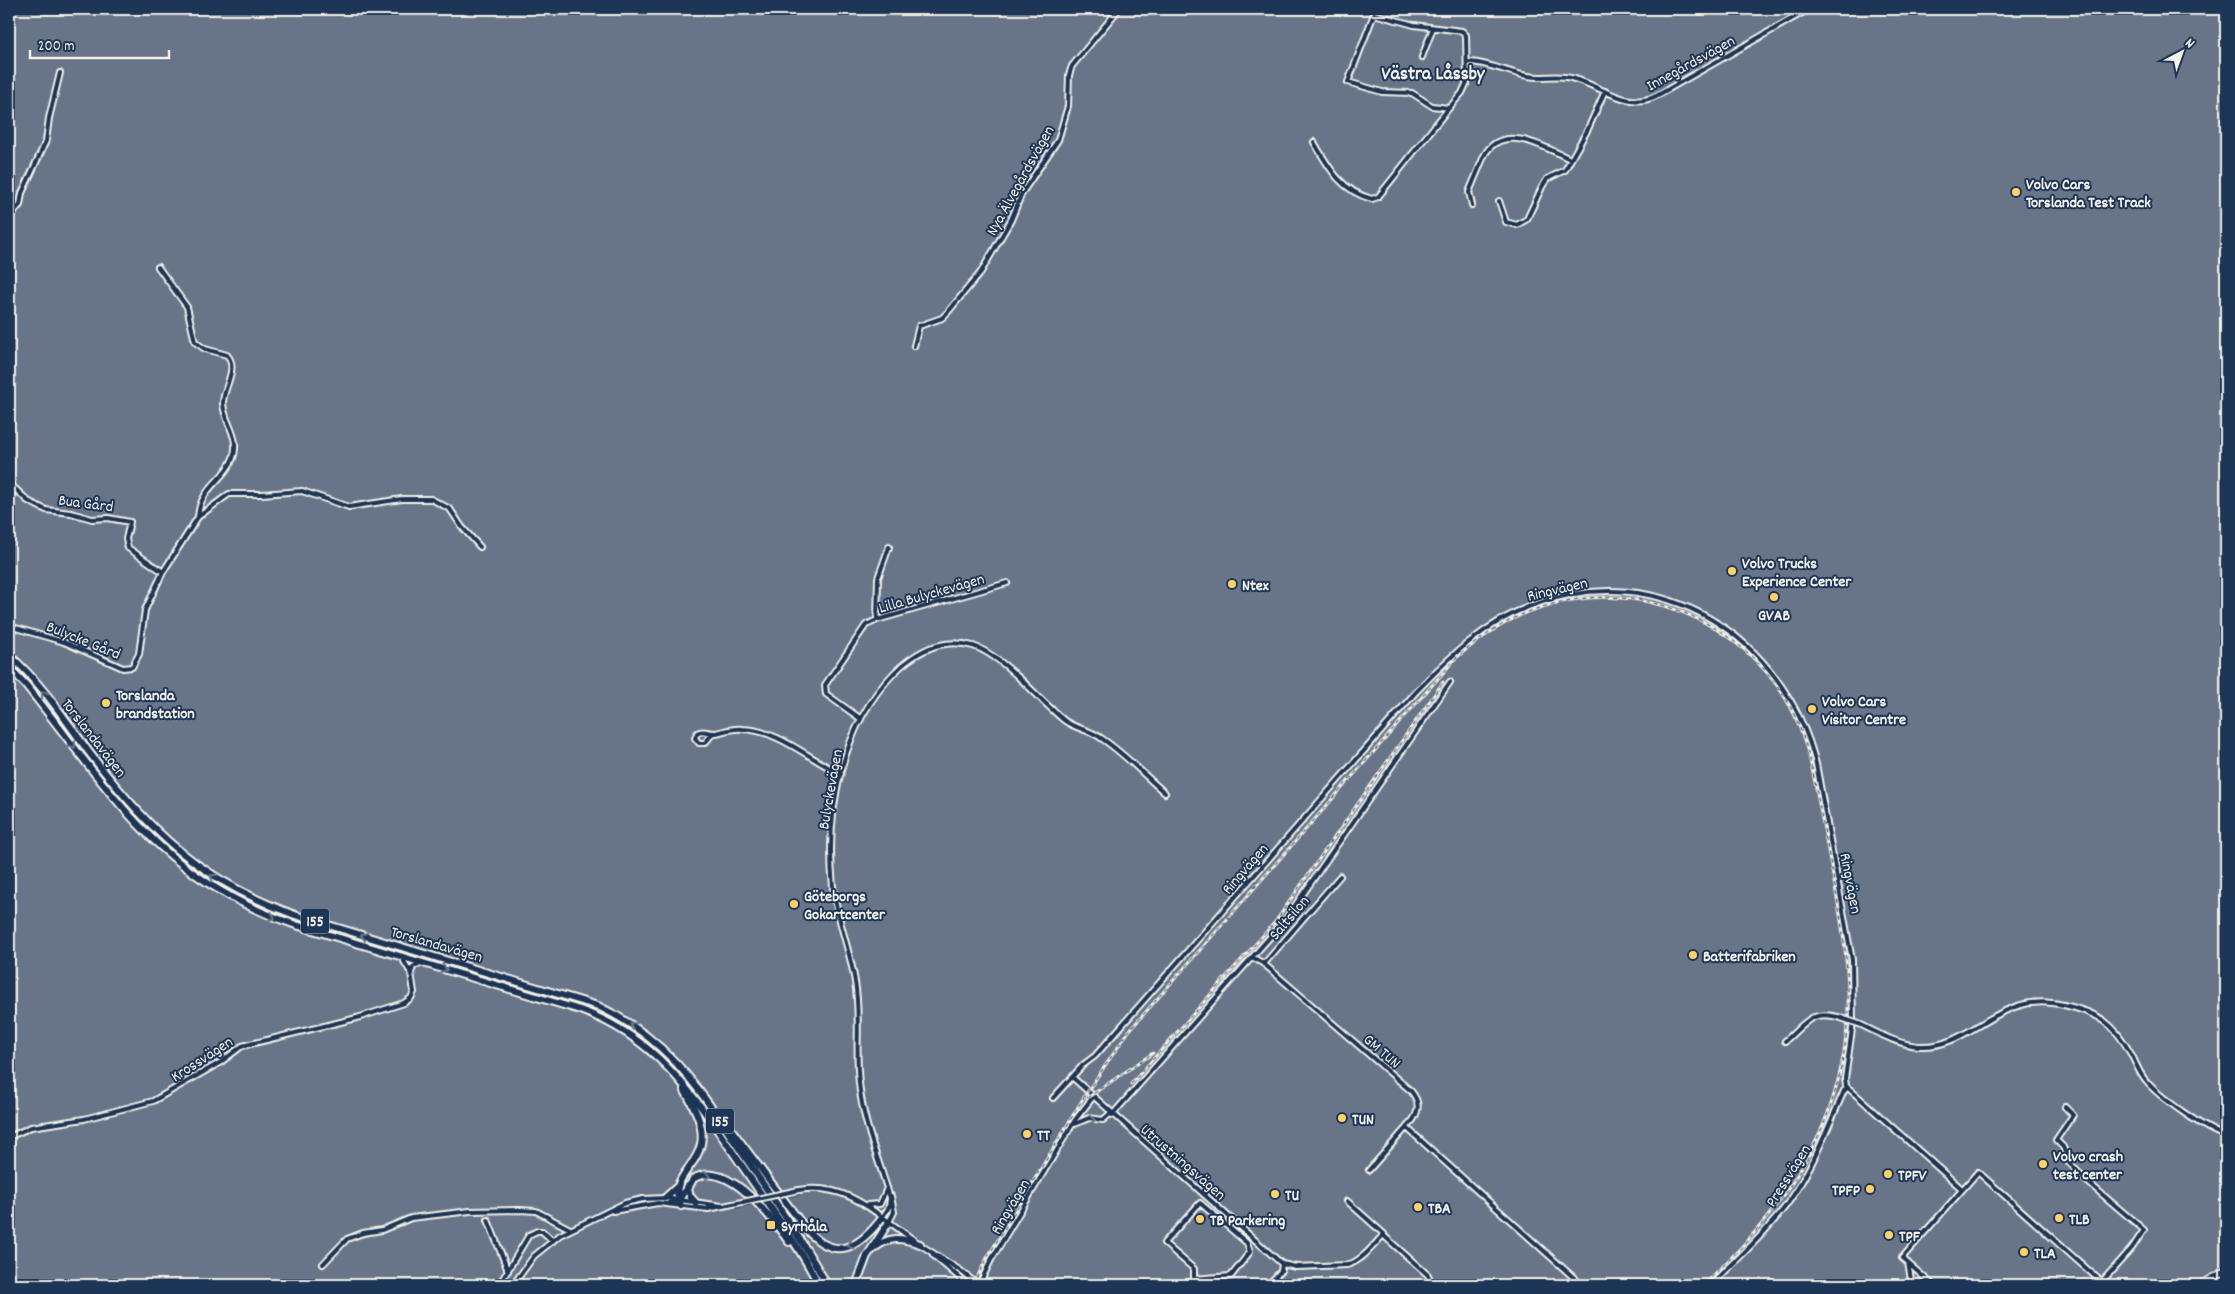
<svg xmlns="http://www.w3.org/2000/svg" width="2235" height="1294" font-family="Dekko,sans-serif">
<rect width="100%" height="100%" fill="#263d5d"/>
<filter id="ink" filterUnits="userSpaceOnUse"><feTurbulence type="fractalNoise" baseFrequency=".02" numOctaves="2"/><feDisplacementMap in="SourceGraphic" scale="10" xChannelSelector="R" yChannelSelector="G"/><feConvolveMatrix kernelMatrix="1 2 1 2 8 2 1 2 1" color-interpolation-filters="sRGB"/></filter>
<g filter="url(#ink)">
<!-- water -->
<path fill="#677588" stroke="#9fa7ae" d="M9,9H2226V1285H9Z"/>
<!-- pier -->
<path fill="#263d5d" d="M798,1187L800,1195L734,1209L732,1202Z"/>
<g fill="none" stroke-linecap="round" stroke-linejoin="round">
<defs>
<path id="street" d="M1422,57L1433,28
M1468,62C1487,62 1509,73 1528,76C1542,79 1557,74 1571,78C1601,85 1628,112 1658,95L1809,9
M1314,142C1329,168 1341,191 1372,199L1378,197L1449,108L1432,106L1412,93L1382,92L1348,82L1374,14L1414,25L1462,31L1466,35L1467,82L1462,93L1449,108
M1499,201L1506,222L1517,225L1527,219L1542,187L1547,179L1565,170L1588,129L1605,91
M1472,205L1469,192L1484,156C1502,122 1545,147 1570,159
M9,217L20,205L22,193L46,141L49,118L60,73
M158,267L187,307L195,342L205,349L227,355C239,368 223,388 223,403C224,423 241,437 233,458C225,480 200,487 198,517
M914,346L919,326L942,318L948,312L981,272L1011,220L1022,193L1058,140L1068,106L1069,75L1072,66L1119,9
M9,483L28,501L46,510L71,513L92,519L108,518L130,522L126,539L128,548L163,572
M877,620L878,578L889,547
M9,626L64,642L123,668L132,667L139,654L145,610L163,572L198,517L229,494H262L302,491L349,507L402,499H431L450,509L462,527L480,547
M861,719L826,694L825,685L866,625L877,620L1007,583
M713,733L705,743H699L695,738L697,733C704,729 709,734 716,733C725,731 733,728 742,729C779,730 809,759 841,774
M1252,957L1264,964L1340,876
M1264,964L1411,1091C1419,1101 1420,1109 1413,1120L1369,1170
M411,973L413,967L420,963
M1859,1024C1878,1033 1899,1045 1919,1046C1973,1049 1997,989 2064,1005C2099,1013 2114,1023 2131,1054C2136,1063 2139,1073 2146,1081C2160,1098 2206,1130 2226,1136
M1785,1041C1805,1024 1810,1010 1838,1017
M1072,1077L1282,1264L1296,1267L1347,1265C1362,1261 1374,1245 1384,1234L1347,1201
M1053,1098L1083,1065L1095,1056L1415,693C1449,657 1486,622 1533,605C1661,557 1784,637 1816,764L1852,960L1853,1022L1845,1079L1846,1086L1962,1189
M2065,1107L2073,1115L2056,1140L2063,1147L2069,1162L2083,1178L2144,1230L2132,1248L2099,1285
M1112,1115L1285,920L1450,682
M1072,1125L1089,1118L1103,1120L1111,1113
M1407,1128L1582,1285
M9,1137L31,1127L84,1119L153,1101L221,1062L242,1046L357,1018L404,1003L411,998L414,992L411,973L402,958
M799,1190C848,1182 876,1214 914,1240
M867,1205L880,1204L887,1188
M613,1211L658,1203L708,1209L733,1204
M882,1218L889,1207L890,1198C879,1160 863,1124 859,1083C855,1050 861,1015 855,982C850,950 837,919 833,887C825,813 841,727 894,673C916,651 942,637 973,646C1003,655 1040,701 1065,721C1076,729 1091,730 1101,738C1124,753 1144,775 1165,793
M488,1220L508,1271
M889,1222L894,1212L891,1196
M1383,1235L1428,1275L1432,1285
M919,1244L961,1271L978,1285
M933,1255L968,1285
M1908,1263L1912,1285
M323,1264L347,1239L363,1233L382,1230L411,1218L470,1211L520,1210L536,1211L570,1229
M499,1285L529,1235L537,1231H542L553,1241
M513,1285L534,1256L560,1235L625,1203L643,1199L665,1198L722,1206
M979,1285L991,1260L1075,1120L1093,1097
M1188,1285L1194,1279V1269L1164,1243L1200,1203L1247,1243L1250,1252L1231,1276L1194,1279
M1268,1285L1281,1271L1282,1264
M1711,1285C1736,1261 1763,1235 1785,1207C1811,1173 1826,1131 1844,1091L1847,1088
M1933,1285L1902,1258L1978,1172L2105,1285"/>
<path id="secondary" d="M2200,1285L2226,1271"/>
<path id="primary" d="M9,655C40,681 64,718 88,751C149,831 199,880 295,915L598,1006C676,1043 704,1098 751,1166C777,1205 805,1244 827,1285
M9,667L26,685C111,791 158,879 296,925L580,1010C662,1039 700,1105 747,1173C772,1210 799,1246 819,1285
M721,1116L805,1228C835,1263 859,1248 882,1218
M665,1198L677,1187
M670,1203L680,1198L688,1186
M696,1203L690,1196L688,1189L693,1179C727,1158 772,1218 789,1242
M681,1206C667,1179 697,1168 701,1144C705,1125 693,1105 684,1089
M871,1251C887,1236 900,1237 920,1244
M856,1285L867,1256L889,1222"/>
</defs>
<!-- street casing -->
<use href="#street" stroke="#f4f1e8" stroke-width="8"/>
<!-- secondary casing -->
<use href="#secondary" stroke="#f4f1e8" stroke-width="9"/>
<!-- primary casing -->
<use href="#primary" stroke="#f4f1e8" stroke-width="10"/>
<!-- street -->
<use href="#street" stroke="#1d3557" stroke-width="4"/>
<!-- secondary -->
<use href="#secondary" stroke="#1d3557" stroke-width="5.5"/>
<!-- primary -->
<use href="#primary" stroke="#1d3557" stroke-width="6"/>
<defs>
<path id="rail" d="M1131,1084L1275,922L1443,682
M1087,1098L1153,1053
M973,1285L987,1258L1087,1092L1129,1031L1456,658C1481,637 1508,618 1539,608C1635,576 1741,618 1790,706C1811,745 1816,791 1825,834C1842,927 1863,1004 1833,1098C1810,1172 1760,1233 1703,1285"/>
</defs>
<!-- rail casing -->
<use href="#rail" stroke="#f4f1e8" stroke-width="3"/>
<!-- rail -->
<use href="#rail" stroke="#1d3557" stroke-width="1" stroke-dasharray="4" stroke-linecap="butt"/>
<defs>
<path id="street-bridge" d="M1838,1017L1859,1024
M733,1204L799,1190"/>
</defs>
<!-- street-bridge casing -->
<use href="#street-bridge" stroke="#f4f1e8" stroke-width="8" stroke-linecap="butt"/>
<!-- street-bridge -->
<use href="#street-bridge" stroke="#1d3557" stroke-width="4"/>
</g>
<!-- one-way arrows -->
<defs><path id="oneway-chevron" d="M-2-3.5L2.5 0L-2 3.5" fill="none" stroke-width="1.6" stroke-linecap="round" stroke-linejoin="round" transform="scale(1.25)"/></defs>
<g stroke="#68778a">
<use href="#oneway-chevron" transform="translate(44 694) rotate(-128)"/>
<use href="#oneway-chevron" transform="translate(73 745) rotate(52)"/>
<use href="#oneway-chevron" transform="translate(213 877) rotate(-147)"/>
<use href="#oneway-chevron" transform="translate(272 917) rotate(21)"/>
<use href="#oneway-chevron" transform="translate(364 936) rotate(-163)"/>
<use href="#oneway-chevron" transform="translate(444 969) rotate(16)"/>
<use href="#oneway-chevron" transform="translate(633 1025) rotate(-147)"/>
<use href="#oneway-chevron" transform="translate(1092 1120) rotate(2)"/>
<use href="#oneway-chevron" transform="translate(707 1176) rotate(-4)"/>
<use href="#oneway-chevron" transform="translate(850 1245) rotate(165)"/>
</g>
</g>
<!-- markers -->
<g fill="#ffd166" stroke="#1d3557" stroke-width="2">
<circle cx="2016" cy="192" r="5"/>
<circle cx="1732" cy="571" r="5"/>
<circle cx="1232" cy="584" r="5"/>
<circle cx="1774" cy="597" r="5"/>
<circle cx="106" cy="703" r="5"/>
<circle cx="1812" cy="709" r="5"/>
<circle cx="794" cy="904" r="5"/>
<circle cx="1693" cy="955" r="5"/>
<circle cx="1342" cy="1118" r="5"/>
<circle cx="1027" cy="1134" r="5"/>
<circle cx="2043" cy="1164" r="5"/>
<circle cx="1888" cy="1174" r="5"/>
<circle cx="1870" cy="1189" r="5"/>
<circle cx="1275" cy="1194" r="5"/>
<circle cx="1418" cy="1207" r="5"/>
<circle cx="2059" cy="1218" r="5"/>
<circle cx="1200" cy="1219" r="5"/>
<rect x="766" y="1220" width="10" height="10" rx="2.5"/>
<circle cx="1889" cy="1235" r="5"/>
<circle cx="2024" cy="1252" r="5"/>
</g>
<g text-anchor="middle" stroke-width="4" stroke-linejoin="round" paint-order="stroke">
<!-- shield labels -->
<g fill="#1d3557" stroke="#b4b9bc" stroke-width="1">
<rect x="301" y="908.5" width="28" height="25" rx="4"/>
<rect x="706" y="1108.5" width="28" height="25" rx="4"/>
</g>
<g font-size="15" font-weight="bold" fill="#f4f1e8">
<text x="315" y="926">155</text>
<text x="720" y="1126">155</text>
</g>
<!-- street labels -->
<g font-size="16" fill="#f4f1e8" stroke="#1d3557">
<text transform="translate(1690 62) rotate(-29)" y="6">Innegårdsvägen</text>
<text transform="translate(1019 180) rotate(-61)" y="6">Nya Älvegårdsvägen</text>
<text transform="translate(86 502) rotate(7)" y="6">Bua Gård</text>
<text transform="translate(1557 588) rotate(-13)" y="6">Ringvägen</text>
<text transform="translate(931 592) rotate(-16)" y="6">Lilla Bulyckevägen</text>
<text transform="translate(84 639) rotate(22)" y="6">Bulycke Gård</text>
<text transform="translate(95 737) rotate(52)" y="6">Torslandavägen</text>
<text transform="translate(829 789) rotate(-80)" y="6">Bulyckevägen</text>
<text transform="translate(1244 868) rotate(-49)" y="6">Ringvägen</text>
<text transform="translate(1852 883) rotate(79)" y="6">Ringvägen</text>
<text transform="translate(1288 917) rotate(-50)" y="6">Saltsilon</text>
<text transform="translate(437 943) rotate(16)" y="6">Torslandavägen</text>
<text transform="translate(1383 1050) rotate(41)" y="6">GM TUN</text>
<text transform="translate(201 1058) rotate(-33)" y="6">Krossvägen</text>
<text transform="translate(1184 1161) rotate(41)" y="6">Utrustningsvägen</text>
<text transform="translate(1787 1175) rotate(-58)" y="6">Pressvägen</text>
<text transform="translate(1009 1206) rotate(-59)" y="6">Ringvägen</text>
</g>
<!-- poi labels -->
<g font-size="16" font-weight="bold" fill="#f4f1e8" stroke="#1d3557" text-anchor="start">
<text x="2026" y="189">Volvo Cars<tspan x="2026" dy="18">Torslanda Test Track</tspan></text>
<text x="1742" y="568">Volvo Trucks<tspan x="1742" dy="18">Experience Center</tspan></text>
<text x="1242" y="590">Ntex</text>
<text x="1774" y="620" text-anchor="middle">GVAB</text>
<text x="116" y="700">Torslanda<tspan x="116" dy="18">brandstation</tspan></text>
<text x="1822" y="706">Volvo Cars<tspan x="1822" dy="18">Visitor Centre</tspan></text>
<text x="804" y="901">Göteborgs<tspan x="804" dy="18">Gokartcenter</tspan></text>
<text x="1703" y="961">Batterifabriken</text>
<text x="1352" y="1124">TUN</text>
<text x="1037" y="1140">TT</text>
<text x="2053" y="1161">Volvo crash<tspan x="2053" dy="18">test center</tspan></text>
<text x="1898" y="1180">TPFV</text>
<text x="1860" y="1195" text-anchor="end">TPFP</text>
<text x="1285" y="1200">TU</text>
<text x="1428" y="1213">TBA</text>
<text x="2069" y="1224">TLB</text>
<text x="1210" y="1225">TB Parkering</text>
<text x="781" y="1231">Syrhåla</text>
<text x="1899" y="1241">TPF</text>
<text x="2034" y="1258">TLA</text>
</g>
<!-- quarter labels -->
<g font-size="19" font-weight="bold" fill="#f4f1e8" stroke="#1d3557">
<text x="1433" y="79">Västra Låssby</text>
</g>
</g>
<!-- margin -->
<rect width="2235" height="1294" fill="none" stroke="#1d3557" stroke-width="30"/>
<rect x="15" y="15" width="2205" height="1264" fill="none" stroke="#f4f1e8" stroke-width="2" filter="url(#ink)"/>
<!-- north arrow -->
<g transform="translate(2182 52) rotate(41)" stroke="#1d3557" stroke-width="4" paint-order="stroke">
<path d="M0-4L9 19L0 12L-9 19Z" fill="#f4f1e8"/>
<text y="-8" font-size="14" font-weight="bold" text-anchor="middle" fill="#f4f1e8">N</text>
</g>
<!-- scale -->
<path d="M30 50v8h139v-8" fill="none" stroke="#f4f1e8" stroke-width="2.5"/>
<text x="38" y="50" font-size="15" fill="#f4f1e8" stroke="#1d3557" stroke-width="4" paint-order="stroke">200 m</text>
</svg>
